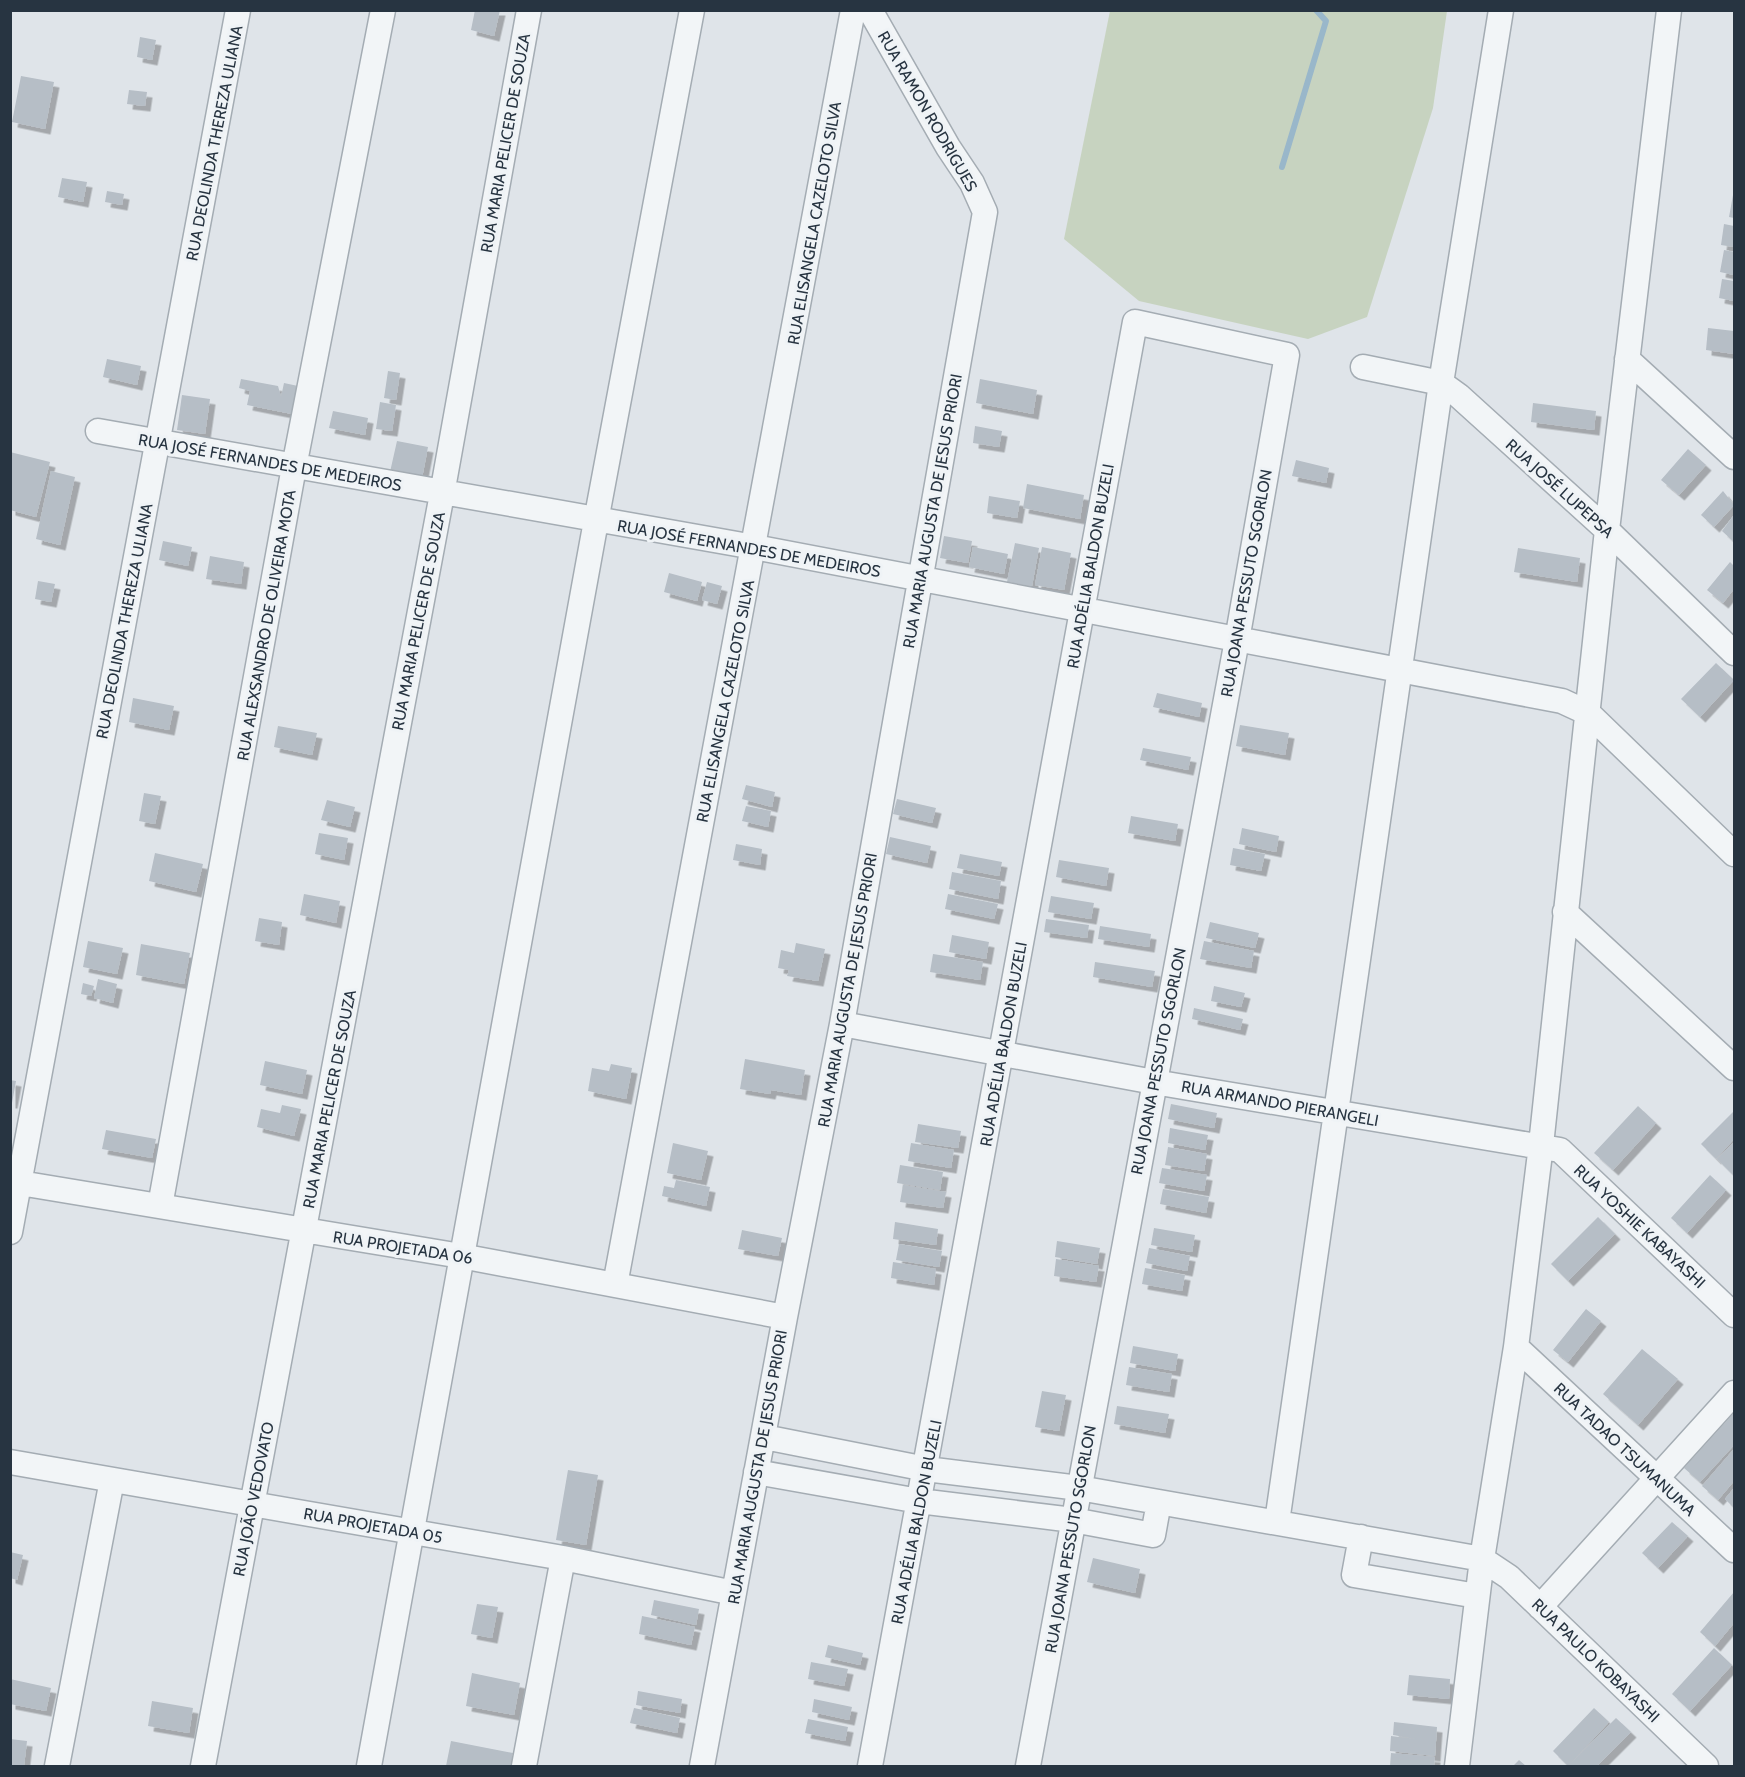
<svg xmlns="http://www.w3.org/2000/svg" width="1745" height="1777" font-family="Cabin,sans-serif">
<defs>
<filter id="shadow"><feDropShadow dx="5.5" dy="5.5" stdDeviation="0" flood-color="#0004"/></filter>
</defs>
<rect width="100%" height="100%" fill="#dfe4e9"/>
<!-- green -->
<path fill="#c7d3c0" d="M1110,11H1447L1433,108L1367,317L1308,339L1139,301L1064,239Z"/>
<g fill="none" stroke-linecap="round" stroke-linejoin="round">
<!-- stream -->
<path stroke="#99b7ca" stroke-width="6" d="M1282,167L1326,21L1316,10"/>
</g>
<!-- building -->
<path fill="#b6bec6" filter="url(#shadow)" d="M475,10H500L494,36L471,30Z
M140,37L156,40L152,60L137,57Z
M21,76L54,82L45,129L12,122Z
M129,90L147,92L145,106L127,104Z
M62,178L87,182L83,202L58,197Z
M107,191L124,194L122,205L105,202Z
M1733,195H1734V218L1729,217Z
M1724,224L1734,226V247L1721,245Z
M1724,250L1734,252V275L1720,272Z
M1722,279L1734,281V301L1719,298Z
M1708,328L1734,331V354L1706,350Z
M107,359L141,366L137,385L103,377Z
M388,371L400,373L396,400L384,398Z
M241,379L278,386L281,397L284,383L298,386L292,414L247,405L250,391L239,388Z
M980,379L1037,390L1033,414L976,403Z
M182,395L210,399L205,434L177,430Z
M380,402L396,405L392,431L376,429Z
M1533,403L1596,411L1594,430L1531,422Z
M333,411L368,418L365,435L329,428Z
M975,426L1002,431L999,447L973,443Z
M397,441L428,447L422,478L390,472Z
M1688,449L1706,465L1679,495L1661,480Z
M10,452L50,462L36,517L10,510Z
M1296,460L1329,468L1326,483L1292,476Z
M51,471L75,477L60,545L36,539Z
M1027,484L1084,495L1080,519L1023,508Z
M1723,491L1734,505L1714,527L1701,515Z
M989,496L1020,501L1017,518L987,513Z
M1734,515V542L1722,531Z
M944,536L972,541L968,563L940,558Z
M163,541L192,547L188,566L159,560Z
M1015,543L1039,548L1032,586L1007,582Z
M973,547L1008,554L1004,574L969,567Z
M1042,547L1071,553L1064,590L1035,585Z
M1518,548L1580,558L1577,582L1514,572Z
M210,556L244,562L241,584L206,579Z
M1730,562L1734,566V589L1723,603L1707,590Z
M669,573L702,582L697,601L664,592Z
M38,581L55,584L51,602L35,599Z
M707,582L722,586L717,604L702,600Z
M1716,663L1734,680L1700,717L1681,699Z
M1157,693L1202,703L1199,717L1153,707Z
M133,698L174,706L169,730L129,722Z
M1240,725L1289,733L1285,755L1236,746Z
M278,726L317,733L312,755L274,747Z
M1143,748L1191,757L1188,770L1140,760Z
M746,785L775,792L772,807L742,799Z
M144,793L161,796L155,824L139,821Z
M897,799L936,808L932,823L893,814Z
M327,800L355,807L350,827L321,820Z
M746,806L771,811L768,827L742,821Z
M1131,816L1178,824L1175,841L1128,833Z
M1242,828L1279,836L1276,852L1239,844Z
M319,833L348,838L344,860L315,854Z
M890,837L931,846L927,863L886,854Z
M736,844L762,849L760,865L733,860Z
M1233,848L1265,854L1261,871L1230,865Z
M155,853L203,864L196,892L149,881Z
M960,854L1002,862L999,876L957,868Z
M1059,860L1109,868L1106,886L1056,877Z
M952,872L1001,881L998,899L949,889Z
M304,894L340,901L336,923L300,915Z
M948,894L998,904L994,919L945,909Z
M1051,896L1094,903L1091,919L1048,912Z
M259,918L282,922L279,945L255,941Z
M1046,919L1089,925L1087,938L1044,932Z
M1210,922L1259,933L1255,948L1206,938Z
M1100,926L1151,934L1149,947L1098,939Z
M952,935L989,942L986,959L949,952Z
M88,941L123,948L117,974L83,967Z
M1204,941L1254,951L1251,968L1200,959Z
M796,943L825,949L818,981L787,976L789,970L778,968L781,950L794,953Z
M141,944L190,953L184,984L136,975Z
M933,954L983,962L980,980L930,972Z
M1095,962L1155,971L1152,987L1093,977Z
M98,979L117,984L113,1003L94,998Z
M83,983L94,986L91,996L81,994Z
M1214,986L1245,993L1241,1007L1211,1001Z
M1194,1008L1243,1019L1240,1030L1192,1019Z
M745,1059L805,1070L801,1095L771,1090L770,1094L740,1089Z
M265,1061L307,1070L302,1094L260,1085Z
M611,1064L632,1068L626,1099L588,1091L592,1068L609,1071Z
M10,1080L16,1081L12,1103H10Z
M1171,1104L1217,1113L1214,1128L1168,1119Z
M282,1105L301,1109L294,1136L257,1127L261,1109L280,1113Z
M1638,1106L1656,1123L1613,1170L1594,1153Z
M1734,1111V1139L1716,1159L1701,1144Z
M918,1124L961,1131L958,1148L915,1142Z
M1170,1128L1208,1135L1205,1150L1168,1143Z
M106,1130L156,1139L152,1158L102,1149Z
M1734,1142V1176L1717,1159Z
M673,1143L708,1151L701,1180L667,1173Z
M911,1143L954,1150L951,1168L908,1161Z
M1168,1147L1207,1154L1204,1171L1165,1165Z
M900,1165L943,1172L940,1190L897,1183Z
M1162,1168L1207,1175L1204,1191L1159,1183Z
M1710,1175L1726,1190L1687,1233L1671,1218Z
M676,1180L710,1187L706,1206L662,1196L664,1186L674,1188Z
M903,1185L946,1192L943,1208L900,1202Z
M1163,1189L1209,1197L1206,1213L1160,1204Z
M1598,1217L1615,1234L1568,1281L1551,1264Z
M895,1222L938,1229L936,1245L893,1239Z
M1154,1228L1195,1235L1192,1252L1151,1245Z
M742,1230L782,1238L778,1256L738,1249Z
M1057,1241L1100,1248L1097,1264L1055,1257Z
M899,1244L942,1251L939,1267L896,1260Z
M1149,1248L1190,1256L1187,1271L1146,1263Z
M1056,1259L1099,1266L1096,1282L1054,1276Z
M893,1262L936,1269L934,1285L891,1278Z
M1145,1268L1185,1275L1182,1291L1142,1284Z
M1586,1309L1601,1321L1568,1362L1553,1350Z
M1133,1346L1178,1354L1175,1371L1130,1363Z
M1642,1349L1678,1379L1638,1425L1603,1394Z
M1129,1367L1172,1374L1169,1392L1126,1385Z
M1042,1391L1066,1395L1059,1431L1035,1427Z
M1117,1406L1169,1414L1165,1433L1114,1424Z
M1734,1413V1445L1700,1482L1684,1468Z
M1734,1449V1481L1718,1500L1702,1486Z
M568,1470L598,1475L586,1545L556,1540Z
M1734,1488V1508L1725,1499Z
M1672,1522L1688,1536L1658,1568L1642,1553Z
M10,1552L23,1555L17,1580L10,1578Z
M1093,1558L1140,1569L1135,1593L1087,1582Z
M1734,1592V1623L1715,1646L1700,1632Z
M654,1600L699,1609L696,1625L651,1615Z
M477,1604L498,1607L492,1638L471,1634Z
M642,1616L695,1627L691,1645L639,1634Z
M828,1645L863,1653L860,1665L825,1657Z
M1714,1648L1732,1665L1690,1711L1672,1694Z
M811,1662L848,1669L844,1686L808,1679Z
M472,1673L520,1683L514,1715L466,1706Z
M1409,1675L1450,1679L1449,1699L1407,1695Z
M10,1679L51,1688L46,1711L10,1704Z
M638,1691L682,1699L680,1713L636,1705Z
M814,1699L852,1707L849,1720L812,1712Z
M152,1701L193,1708L189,1733L148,1726Z
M634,1708L680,1718L677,1733L630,1723Z
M1594,1708L1609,1722L1568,1766L1553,1751Z
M1616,1718L1631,1732L1597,1766H1568Z
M808,1719L848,1727L845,1741L805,1733Z
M1394,1722L1437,1727L1435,1756L1390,1751L1391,1736L1416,1739L1393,1735Z
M10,1739L27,1741L24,1766H10Z
M451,1741L513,1753L510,1766H446Z
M1391,1753L1435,1757L1434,1766H1390Z
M1519,1760L1526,1766H1513Z"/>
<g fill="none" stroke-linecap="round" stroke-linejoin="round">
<defs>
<path id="minor" d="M1627,359L1734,457
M1363,367L1441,383L1459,396L1607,530L1734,653
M98,431L754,547L1562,701L1588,713L1734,854
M1565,912L1734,1068
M842,1024L1154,1082L1560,1150L1734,1315
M20,1183L461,1256L785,1317
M160,1206L294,467L383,10
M10,1232L238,10
M615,1285L853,10
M1516,1347L1734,1550
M764,1437L926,1469L1079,1488L1482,1559L1509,1577L1706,1766
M10,1462L563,1558L734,1593
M756,1472L919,1501L1073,1520L1153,1535L1159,1502
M1277,1522L1441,383L1501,10
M1361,1537L1354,1575L1477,1596
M1540,1607L1734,1393
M57,1766L112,1480
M203,1766L442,494L529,10
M369,1766L596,521L692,10
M524,1766L563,1558
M702,1766L785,1317L842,1024L985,212L972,183L948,147L870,10
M870,1766L1135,322L1287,355L1237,640L1028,1766
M1457,1766L1482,1559L1516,1347L1541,1145L1607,530L1669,10"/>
</defs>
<!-- minor casing -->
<use href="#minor" stroke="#a4acb3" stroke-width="27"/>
<!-- minor -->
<use href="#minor" stroke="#f2f5f7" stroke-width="24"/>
</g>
<g text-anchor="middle" stroke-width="6" stroke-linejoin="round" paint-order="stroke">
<!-- street labels -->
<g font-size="16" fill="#273441" stroke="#eff3f6">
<text transform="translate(928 111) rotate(60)" y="6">RUA RAMON RODRIGUES</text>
<text transform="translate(214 143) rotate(-79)" y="6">RUA DEOLINDA THEREZA ULIANA</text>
<text transform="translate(505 143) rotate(-80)" y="6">RUA MARIA PELICER DE SOUZA</text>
<text transform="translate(814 223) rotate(-80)" y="6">RUA ELISANGELA CAZELOTO SILVA</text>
<text transform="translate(270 462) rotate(10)" y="6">RUA JOSÉ FERNANDES DE MEDEIROS</text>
<text transform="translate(1560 488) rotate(42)" y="6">RUA JOSÉ LUPEPSA</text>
<text transform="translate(932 511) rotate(-80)" y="6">RUA MARIA AUGUSTA DE JESUS PRIORI</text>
<text transform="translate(749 548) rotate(10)" y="6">RUA JOSÉ FERNANDES DE MEDEIROS</text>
<text transform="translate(1090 566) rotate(-80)" y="6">RUA ADÉLIA BALDON BUZELI</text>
<text transform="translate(1246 583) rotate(-80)" y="6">RUA JOANA PESSUTO SGORLON</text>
<text transform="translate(124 621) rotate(-79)" y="6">RUA DEOLINDA THEREZA ULIANA</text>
<text transform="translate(418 621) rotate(-79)" y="6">RUA MARIA PELICER DE SOUZA</text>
<text transform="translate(266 625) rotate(-80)" y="6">RUA ALEXSANDRO DE OLIVEIRA MOTA</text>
<text transform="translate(725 701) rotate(-79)" y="6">RUA ELISANGELA CAZELOTO SILVA</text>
<text transform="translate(847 990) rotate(-80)" y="6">RUA MARIA AUGUSTA DE JESUS PRIORI</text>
<text transform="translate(1003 1044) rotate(-80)" y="6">RUA ADÉLIA BALDON BUZELI</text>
<text transform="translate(1158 1061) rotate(-79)" y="6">RUA JOANA PESSUTO SGORLON</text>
<text transform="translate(329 1099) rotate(-79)" y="6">RUA MARIA PELICER DE SOUZA</text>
<text transform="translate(1280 1103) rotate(10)" y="6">RUA ARMANDO PIERANGELI</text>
<text transform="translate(1640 1226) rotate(43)" y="6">RUA YOSHIE KABAYASHI</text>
<text transform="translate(403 1247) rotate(9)" y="6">RUA PROJETADA 06</text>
<text transform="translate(1625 1449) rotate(43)" y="6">RUA TADAO TSUMANUMA</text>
<text transform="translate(757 1467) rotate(-80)" y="6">RUA MARIA AUGUSTA DE JESUS PRIORI</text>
<text transform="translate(253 1499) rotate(-79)" y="6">RUA JOÃO VEDOVATO</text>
<text transform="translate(916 1522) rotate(-79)" y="6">RUA ADÉLIA BALDON BUZELI</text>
<text transform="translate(373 1525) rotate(10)" y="6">RUA PROJETADA 05</text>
<text transform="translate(1070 1539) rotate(-80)" y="6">RUA JOANA PESSUTO SGORLON</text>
<text transform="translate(1596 1660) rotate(44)" y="6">RUA PAULO KOBAYASHI</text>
</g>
</g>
<!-- border -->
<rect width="1745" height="1777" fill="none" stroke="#273441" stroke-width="24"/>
</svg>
